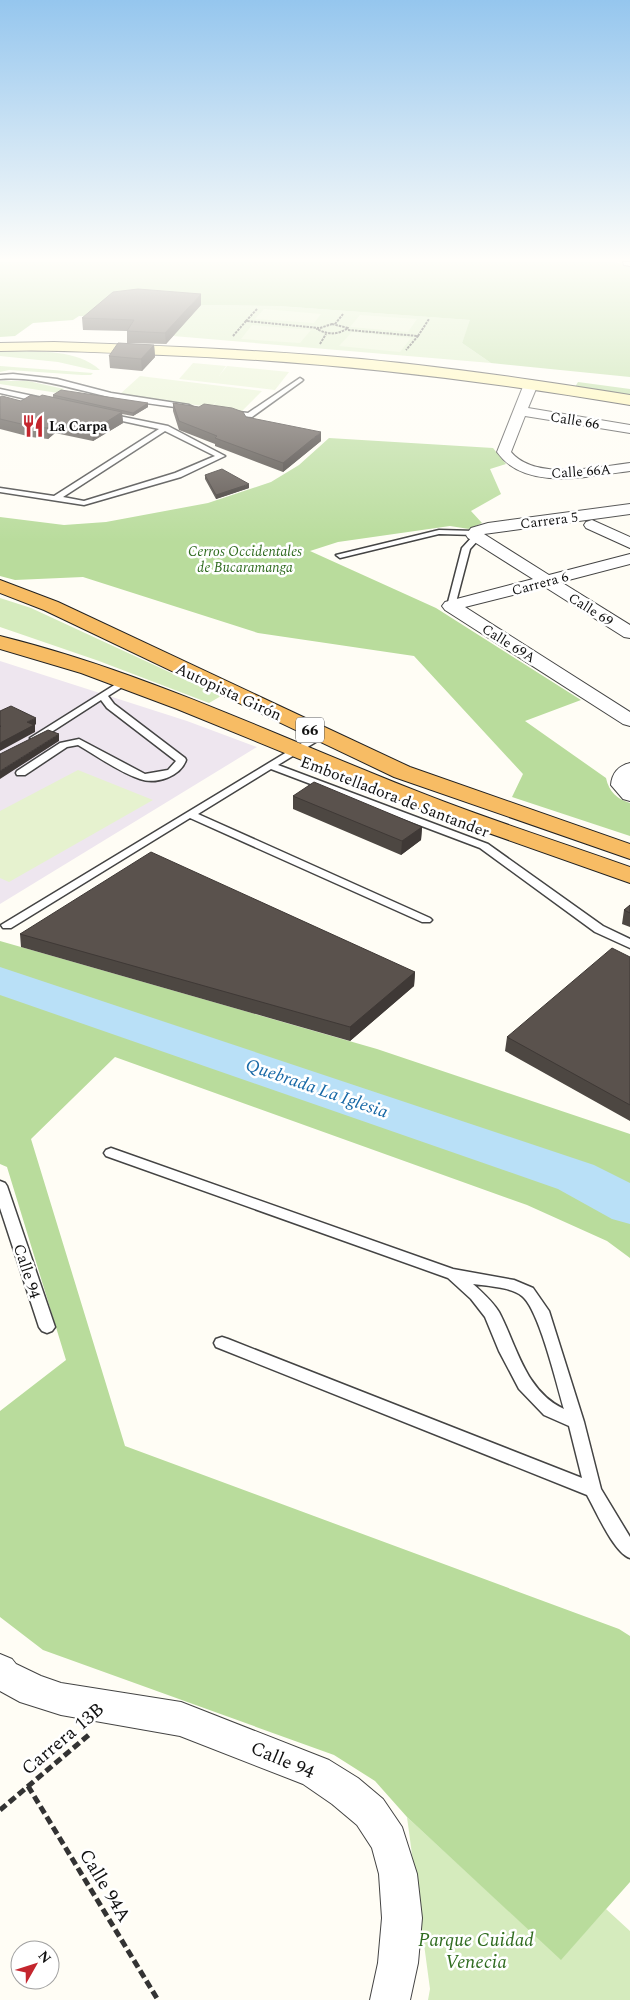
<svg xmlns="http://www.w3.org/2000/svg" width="630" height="2000" font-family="Spectral,serif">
<rect width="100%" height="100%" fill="#fffdf5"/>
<!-- industrial -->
<path fill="#eee6ef" d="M0,661L187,721L257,747L0,904Z"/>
<!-- green -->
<path fill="#d5ebbd" d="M201,305L278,306L471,320L462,343L491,363L173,336Z
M10,351C39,352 77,349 100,370H93L58,362L0,356V352Z
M0,366L93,373L91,375H82L9,370L0,372Z
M0,381H28L64,389L58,393L0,384Z
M0,598L31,608L221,696L209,703L99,661L0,627Z
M407,1817L561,1959L606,1909L630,1931V2000H428L430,1989Z"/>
<!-- forest -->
<path fill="#b9dc9c" d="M0,262H613L630,265V377L491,363L462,343L470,320L278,306L201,305L139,300L97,317L79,316L73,320L33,323L15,336L0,337Z
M578,382L630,389V396L575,387Z
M329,438L493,448L506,464L490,469L501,494L471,511L482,523L469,529L450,526L338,542L310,551L436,608L581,700L525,721L606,778C609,792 617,799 630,803V836L512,797L523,774L414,656L258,633L83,577L15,580L0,576V517L64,525L106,522L208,503L271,482L299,465Z
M0,941L377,1049L630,1134V1258L607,1241L527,1205L115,1057L31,1139L125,1446L619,1629L630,1636V1882L561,1960L407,1817L375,1781L334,1755L43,1650L0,1617V1411L66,1360L7,1167L0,1164Z"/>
<!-- pitch -->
<path fill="#e6f2cf" d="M264,309L321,314L314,323L255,319Z
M360,315L417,319L408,332L350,327Z
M252,325L311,330L300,343L241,339Z
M352,332L411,338L400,352L339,346Z
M193,363L226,366L219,376L227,366L289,372L275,390L179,379Z
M140,376L262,391L242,411L212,407L218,400L211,407L119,395Z
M78,770L153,800L9,882L0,878V811Z"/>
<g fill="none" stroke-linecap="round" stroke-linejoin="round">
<!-- river -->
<path fill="#b9e0f7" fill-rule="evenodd" d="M0,967L594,1165L630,1183V1224L612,1219L558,1189L0,995Z"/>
<defs>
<path id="service" d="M13,374L57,379L111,393L189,405L193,407L189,409C163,405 135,402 109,397C73,389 37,376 0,379V375Z
M300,378L303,380L302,381L252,417L229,415L225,413L229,411L248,413Z
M0,389L47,399L48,401L44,403L0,393Z
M104,413L168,426L225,456L181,477L84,505L0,492V488L54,496L159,429L104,417ZM165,431L215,456L175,473L84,501L63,497Z
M439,530L475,531L479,533L475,535L439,534L340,558L336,555Z
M473,536L480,538L470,549L455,606L454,608H448L447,606L462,548Z
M124,679L127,680V684L108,696L114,704L185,758L186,760C181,776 156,785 140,779C119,772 97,756 78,745L67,747L25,775H17L16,773L17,771L60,743L79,739L145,774L168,770L176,761L107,708L101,700L39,740L35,741L30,738Z
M320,732L324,733V737L278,765L488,844L603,926L630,939V948L595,932L480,848L271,769L198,814L430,918L432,920L430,922H422L190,818L11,928H3L1,925Z
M111,1148L453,1269L514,1280L533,1288L549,1311L584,1422L601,1489L630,1537V1558C614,1553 596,1511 587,1495L216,1347L214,1343L216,1339L222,1337L228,1339L582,1478L569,1426L544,1415L519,1389L499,1351L485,1317L471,1299L448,1278L106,1156L104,1153L106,1150ZM473,1284C487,1286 511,1287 522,1296C539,1309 557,1386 564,1409C525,1391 517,1346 499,1312C493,1302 482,1292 473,1284Z
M0,1181L5,1183L7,1186L55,1327L52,1331L47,1333L42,1331L39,1327L0,1208Z"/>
<path id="minor" d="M531,380L538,384L528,408L630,425V433L525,416L511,452C535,481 597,467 630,463V471C589,476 525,492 497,452L524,384Z
M630,504V514L484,534L549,575L630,554V564L561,582L630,625V638L624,637L545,587L465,607L630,712V726L623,724L445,610L442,606L445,602L533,579L468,538L466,535L471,528L488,523Z
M592,520L630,537V548L586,528L584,525L586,522Z
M630,763V801L623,799L611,785C612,773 618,766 630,763Z
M0,1654L12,1659L16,1664L41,1676L61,1683L181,1702L329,1760L358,1778L383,1799L402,1827L417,1874L422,1918L418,1963L410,2000H370L378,1963L382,1918L379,1874L372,1848L357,1825L332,1804L303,1784L180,1736L61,1715L20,1702L0,1691Z"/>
<path id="tertiary" d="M623,262H630V266L624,265Z"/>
<path id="secondary" d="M54,342C145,345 236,349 326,356C428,364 529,379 630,395V405C475,379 320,361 163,355C109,353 54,349 0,351V343Z"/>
<path id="trunk" d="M0,580L58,602L410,767L630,844V859L394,777L44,610L0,593Z
M0,636C154,674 297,746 445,802C506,825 568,845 630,867V883L429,812L177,709L81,673L0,649Z"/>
</defs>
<!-- service casing -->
<use href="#service" stroke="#444" stroke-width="3"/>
<!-- minor casing -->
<use href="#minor" stroke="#444" stroke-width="2"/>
<!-- tertiary casing -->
<use href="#tertiary" stroke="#444" stroke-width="2"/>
<!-- secondary casing -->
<use href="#secondary" stroke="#333" stroke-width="2"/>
<!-- trunk casing -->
<use href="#trunk" stroke="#222" stroke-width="2"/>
<!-- path-far1 -->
<path stroke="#333" stroke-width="2" stroke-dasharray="2.5 1" stroke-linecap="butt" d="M257,309L246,321L319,328
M332,324L348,328C338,335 328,335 317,329Z
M335,324L343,314
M348,330L418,336L406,350
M233,336L246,321
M418,336L429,319
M320,344L326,334"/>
<!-- path -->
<path stroke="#333" stroke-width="5" stroke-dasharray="8 4" stroke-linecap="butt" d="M28,1786L158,2000
M0,1810L91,1733"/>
<!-- service -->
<use href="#service" fill="#fff" fill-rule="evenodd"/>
<!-- minor -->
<use href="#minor" fill="#fff" fill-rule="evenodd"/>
<!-- tertiary -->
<use href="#tertiary" fill="#fff" fill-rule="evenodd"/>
<!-- secondary -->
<use href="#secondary" fill="#fff6b0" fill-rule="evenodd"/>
<!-- trunk -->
<use href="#trunk" fill="#f7bc64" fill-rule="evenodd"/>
</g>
<!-- wall -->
<path fill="#4d4742" d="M201,305L166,344L127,343V331L83,330L82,318Z
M154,345L155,357L142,371L110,368L109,356Z
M53,395L148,403V407L133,416L122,414L123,423L93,441L55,433L48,439L31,437L0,429V397L21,401L39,397H53Z
M173,403L246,417L321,441L283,472L215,446V444L179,430L173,411Z
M205,475L249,488L216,499L205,479Z
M293,796L422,827L421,840L401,855L293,809Z
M630,905V927L622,924L624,910Z
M20,934L415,972L414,986L350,1041L21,947Z
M630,957V1121L505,1051L507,1037Z"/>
<!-- shaded-wall -->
<path fill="#3f3936" d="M201,294V305L166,344L165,333Z
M154,345L155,357L142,371L141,359Z
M148,403V407L133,416V413Z
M122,412L123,423L93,441L92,431Z
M54,423L55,433L48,439L47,428Z
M321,432V441L283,472V463Z
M249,484V488L216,499V495Z
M36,718V724L35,725V732L0,751V743L27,722Z
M59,734V741L0,779V771Z
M422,827L421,840L401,855L402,841Z
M415,972L414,986L350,1041V1027Z"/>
<!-- building -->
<path fill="#5a524d" stroke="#3f3936" d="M138,289L201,294L165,333L127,331L134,320L82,318L113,292Z
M118,343L154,345L141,359L109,356Z
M61,390L148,403L133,413L53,395Z
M31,395L39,397L42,395L122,412L92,431L54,423L47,428L30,426L0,419V397L2,396L21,401Z
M173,403L199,407L204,404L232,408L243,412L246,417L321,432L283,463L215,438L217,436L179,421Z
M222,469L249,484L216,495L205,475Z
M11,706L36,718L27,722L34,725L0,743V727L1,726H0V711Z
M48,730L59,734L0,771V754Z
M314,782L422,827L402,841L293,796Z
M151,852L415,972L350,1027L20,934Z
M630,905V913L624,910Z
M612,948L630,957V1105L507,1037Z"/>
<!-- sky -->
<linearGradient id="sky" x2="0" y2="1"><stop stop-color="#95c6ee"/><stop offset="0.48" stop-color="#fffefa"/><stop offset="1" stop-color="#fffefa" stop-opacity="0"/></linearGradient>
<rect width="630" height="542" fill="url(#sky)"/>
<!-- icons -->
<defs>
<symbol id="restaurant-bare" viewBox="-9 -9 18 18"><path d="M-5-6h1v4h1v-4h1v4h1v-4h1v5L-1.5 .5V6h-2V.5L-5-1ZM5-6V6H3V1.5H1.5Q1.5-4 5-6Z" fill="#c4262e" stroke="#fff" stroke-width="2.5" paint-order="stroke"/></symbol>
</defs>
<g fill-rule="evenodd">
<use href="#restaurant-bare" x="17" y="410" width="32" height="32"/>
</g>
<g text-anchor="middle" stroke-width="5" stroke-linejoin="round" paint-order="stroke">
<!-- far-street labels -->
<g font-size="14" fill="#111" stroke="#fff">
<text transform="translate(575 420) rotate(9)" y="5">Calle 66</text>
<text transform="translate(581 471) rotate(-4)" y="5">Calle 66A</text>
<text transform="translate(549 520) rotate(-7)" y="5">Carrera 5</text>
<text transform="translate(540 583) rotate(-15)" y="5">Carrera 6</text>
<text transform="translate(591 609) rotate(32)" y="5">Calle 69</text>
<text transform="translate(509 643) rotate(32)" y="5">Calle 69A</text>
</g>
<!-- far-poi labels -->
<g font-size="14" font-weight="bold" fill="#111" stroke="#fff" text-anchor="start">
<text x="49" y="431">La Carpa</text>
</g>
<!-- far-park labels -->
<g font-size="14" font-style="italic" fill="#2f6b1f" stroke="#fff">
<text x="245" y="556">Cerros Occidentales<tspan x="245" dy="16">de Bucaramanga</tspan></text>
</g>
<!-- shield labels -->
<rect fill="#fff" stroke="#585858" stroke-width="1" x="296" y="717.5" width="28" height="25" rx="4"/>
<g font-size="15" font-weight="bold" fill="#111">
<text x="310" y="735">66</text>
</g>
<!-- street labels -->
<g font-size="16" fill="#111" stroke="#fff">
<text transform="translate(229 691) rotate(25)" y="6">Autopista Girón</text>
<text transform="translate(395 796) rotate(21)" y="6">Embotelladora de Santander</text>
<text transform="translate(28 1271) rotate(72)" y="6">Calle 94</text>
</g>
<!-- water labels -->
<g font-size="18" font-style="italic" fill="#1768a6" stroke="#fff">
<text transform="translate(317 1088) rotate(19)" y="6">Quebrada La Iglesia</text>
</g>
<!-- near-street labels -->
<g font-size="19" fill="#111" stroke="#fff">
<text transform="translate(62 1738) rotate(-40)" y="7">Carrera 13B</text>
<text transform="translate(283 1759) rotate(23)" y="7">Calle 94</text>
<text transform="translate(106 1885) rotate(59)" y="7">Calle 94A</text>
</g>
<!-- near-park labels -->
<g font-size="19" font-style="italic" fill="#2f6b1f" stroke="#fff">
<text x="476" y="1946">Parque Cuidad<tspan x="476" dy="22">Venecia</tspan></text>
</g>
</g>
<!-- north arrow -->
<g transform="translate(35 1965) rotate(51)"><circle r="24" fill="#ffffff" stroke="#a0a0a0"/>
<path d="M0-4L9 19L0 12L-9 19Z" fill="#c4262e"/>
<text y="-8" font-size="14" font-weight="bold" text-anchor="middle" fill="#111111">N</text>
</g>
</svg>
